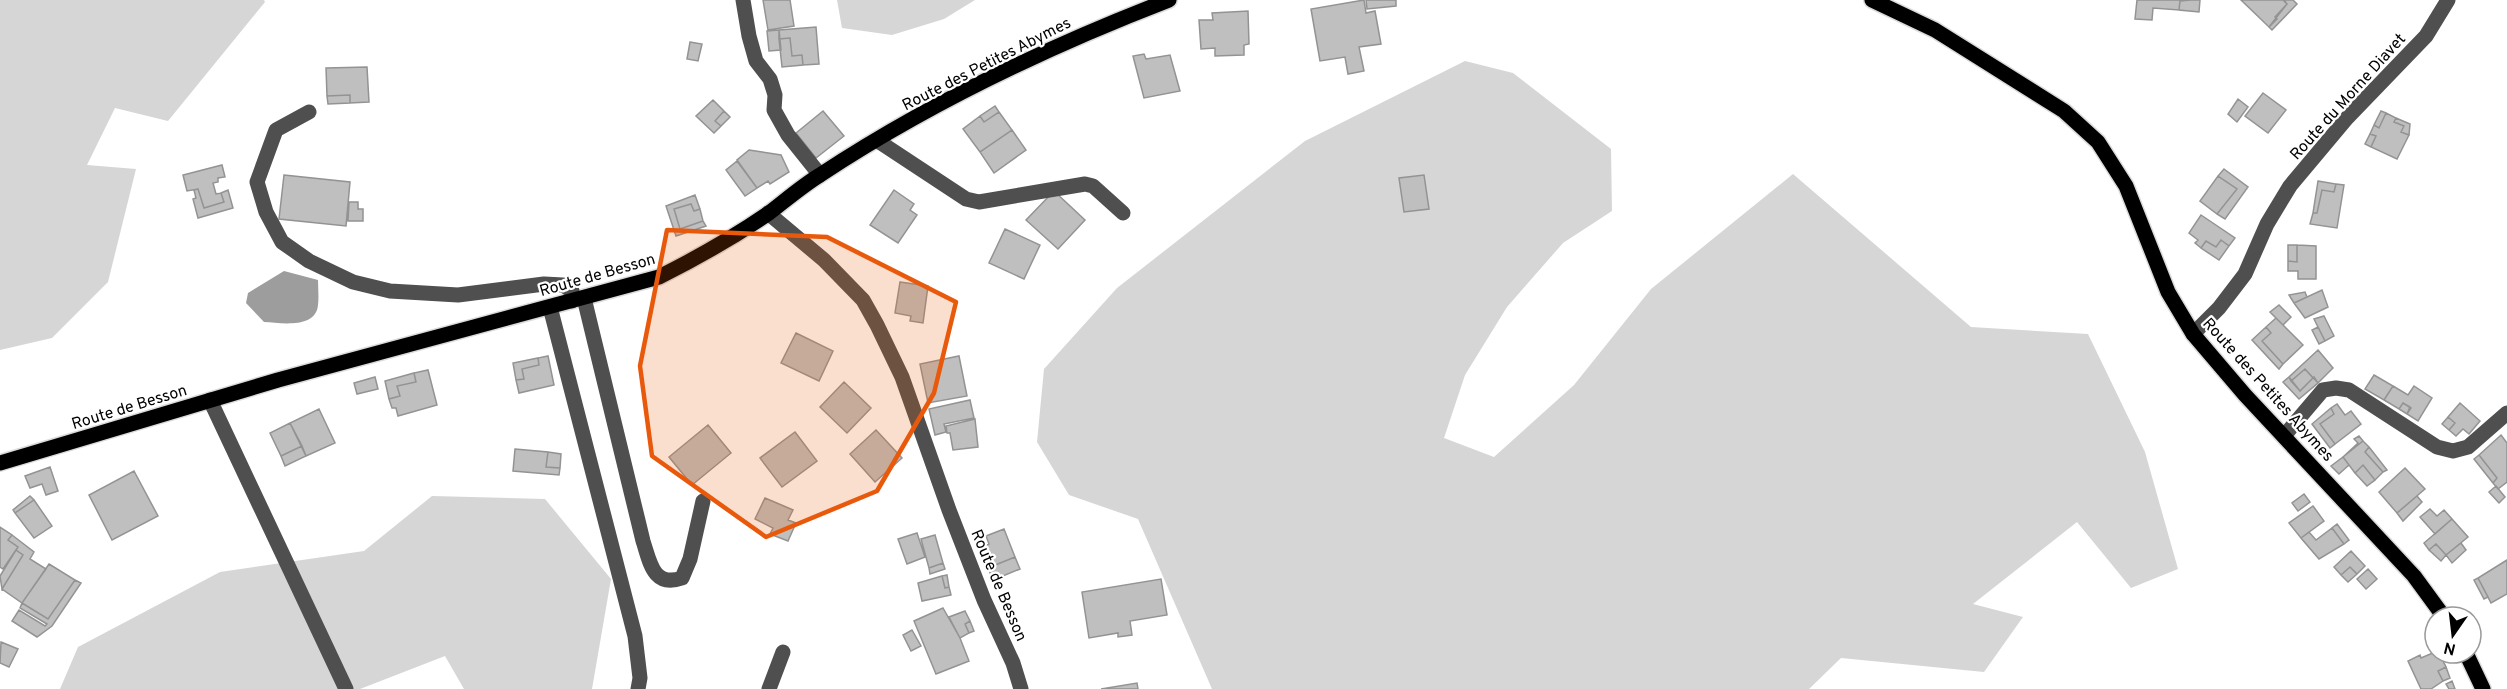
<svg xmlns="http://www.w3.org/2000/svg" width="2507" height="689" font-family="Overpass,sans-serif">
<rect width="100%" height="100%" fill="#fff"/>
<!-- green -->
<path fill="#d6d6d6" d="M0,0H264L265,2L168,121L115,108L87,165L136,169L108,282L52,338L0,350Z
M837,0H975L944,19L892,35L842,28Z
M1465,61L1513,73L1611,149L1612,211L1563,243L1507,307L1465,375L1444,438L1494,457L1574,385L1651,289L1793,174L1971,327L2088,334L2145,452L2178,569L2131,588L2077,522L1973,604L2023,617L1984,672L1841,658L1809,689H1212L1138,519L1069,495L1037,442L1044,369L1117,288L1305,141Z
M432,496L545,499L611,579L592,689H464L445,656L360,689H60L78,647L220,572L364,551Z"/>
<!-- water -->
<path fill="#9d9d9d" d="M284,271L318,280C318,288 319,297 318,305C316,329 281,323 264,322L246,303L248,293Z"/>
<!-- building -->
<path fill="#bfbfbf" stroke="#939393" stroke-width="1.5" d="M763,0H790L794,26L768,30Z
M1364,0L1366,13L1375,11L1381,44L1359,47L1364,71L1348,74L1345,57L1320,61L1311,9Z
M1366,0H1396V6L1367,9Z
M2137,0H2191L2180,1L2179,10L2153,8L2152,20L2135,19Z
M2191,0H2200L2199,12L2179,10L2180,1Z
M2241,0H2284L2287,4L2269,27Z
M2283,0H2293L2297,4L2272,30L2269,27L2277,19L2275,17L2287,4Z
M1248,11L1249,44L1244,45V55L1215,56V48L1201,49L1199,20H1213L1212,13Z
M816,27L819,64L803,65L802,55L792,56L790,38L779,39V30Z
M779,30L781,50L769,51L767,31Z
M790,38L792,56L802,55L803,65L782,67L779,39Z
M690,42L702,44L698,61L687,59Z
M1144,54L1146,59L1170,55L1180,91L1144,98L1133,56Z
M367,67L369,102L350,103V95L327,96L326,68Z
M2263,93L2286,110L2268,133L2245,116Z
M350,95V103L328,104L327,96Z
M2238,99L2248,107L2237,122L2228,114Z
M713,100L724,111L715,121L721,126L714,133L696,116Z
M995,106L999,112L984,122L980,116Z
M724,111L730,117L721,126L715,121Z
M823,111L844,136L816,158L796,133Z
M2381,111L2386,113L2379,128L2374,125Z
M999,112L1012,130L980,152L963,129L980,116L984,122Z
M2386,113L2396,118L2394,122L2404,126L2401,132L2409,135L2397,159L2371,147L2376,136L2370,134L2374,125L2379,128Z
M2396,118L2410,124L2409,135L2401,132L2404,126L2394,122Z
M1012,130L1026,150L994,173L980,152Z
M2370,134L2376,136L2371,147L2365,144Z
M749,150L781,155L789,172L770,184L768,181L757,188L737,160Z
M737,161L757,188L745,196L726,170Z
M222,165L225,177L218,178V182L213,183L216,194L221,193L224,202L204,208L198,189L187,191L183,175Z
M2224,169L2248,187L2225,219L2217,214L2237,189L2218,176Z
M284,175L350,182L346,226L279,219Z
M1424,175L1429,209L1404,212L1399,178Z
M2218,176L2237,189L2217,214L2200,201Z
M2318,181L2336,184L2334,192L2322,190L2317,213H2313Z
M2336,184L2344,185L2337,228L2310,224L2313,213H2317L2322,190L2334,192Z
M198,189L204,208L224,202L221,193L228,190L233,208L198,218L193,199L196,198L194,190Z
M894,190L914,204L910,210L917,215L898,243L870,225Z
M1054,191L1085,220L1058,249L1026,220Z
M695,195L700,209L694,211L691,204L674,209L680,229L703,221L706,226L676,236L666,206Z
M349,202H358V209H363V221H348Z
M691,204L694,211L700,209L703,221L680,229L674,209Z
M2201,215L2235,238L2229,246L2221,240L2216,247L2206,241L2201,248L2195,243L2198,240L2189,233Z
M1005,229L1040,245L1024,279L989,263Z
M2221,240L2229,246L2219,260L2201,248L2206,241L2216,247Z
M2288,245H2297V262L2288,261Z
M2297,245L2316,246V279H2298V271H2288V261L2297,262Z
M900,282L928,286L923,323L910,321L911,316L895,313Z
M2322,290L2328,307L2305,318L2294,303Z
M2305,292L2307,297L2294,303L2289,295Z
M2279,305L2291,317L2283,325L2270,312Z
M2324,316L2334,336L2325,341L2314,319Z
M2276,318L2303,345L2283,364L2262,341L2271,333L2266,327Z
M2266,327L2271,333L2262,341L2283,364L2279,369L2252,340Z
M2318,327L2325,341L2319,344L2312,330Z
M796,333L833,351L819,381L781,363Z
M2318,350L2333,368L2318,383L2305,369L2291,381L2289,377Z
M548,356L554,385L519,393L516,380L524,379L522,369L539,365L538,358Z
M959,356L967,396L928,403L920,364Z
M538,358L539,365L522,369L524,379L516,380L513,363Z
M2305,369L2313,378L2300,391L2291,381Z
M428,370L437,405L398,416L396,408H392L389,399L400,396L397,386L416,382L414,373Z
M414,373L416,382L397,386L400,396L389,399L385,381Z
M2374,375L2393,386L2384,400L2365,389Z
M375,377L378,389L357,394L354,383Z
M2289,377L2300,391L2314,377L2318,383L2299,399L2283,382Z
M844,382L871,408L847,433L820,407Z
M2393,386L2408,395L2414,386L2432,398L2418,421L2407,414L2410,407L2403,403L2399,409L2384,400Z
M970,400L974,418L944,424L946,432L935,435L929,409Z
M2403,403L2411,408L2407,414L2399,409Z
M2460,403L2480,421L2469,434L2463,429L2456,436L2449,430L2455,423L2448,417Z
M2337,404L2345,415L2351,411L2361,424L2335,444L2320,424L2334,414L2331,408Z
M2331,408L2334,414L2320,424L2335,444L2330,448L2312,424Z
M319,409L335,443L306,456L290,423Z
M2448,417L2455,423L2449,430L2442,424Z
M975,419L978,447L953,450L950,433H947L946,426Z
M290,423L302,446L281,456L270,433Z
M708,425L731,453L692,485L669,457Z
M876,430L902,458L875,482L850,454Z
M795,432L817,461L782,487L760,458Z
M2501,435L2507,443V482L2498,489L2493,483L2497,478L2479,455Z
M2359,436L2363,441L2343,457L2358,443L2354,439Z
M2363,441L2369,447L2365,452L2383,472L2375,480L2363,465L2355,473L2343,457Z
M302,446L306,456L285,466L281,456Z
M2369,447L2387,470L2383,472L2365,452Z
M515,449L548,452L546,467L560,468L559,475L513,471Z
M548,452L561,454L560,468L546,467Z
M2479,455L2497,478L2493,483L2474,459Z
M2343,457L2349,465L2339,474L2331,466Z
M2363,465L2375,480L2367,486L2355,473Z
M50,467L58,491L46,495L42,484L30,488L25,476Z
M2405,468L2425,489L2397,513L2379,492Z
M134,471L158,516L112,540L89,495Z
M2496,486L2505,497L2499,503L2489,492Z
M2304,494L2310,502L2298,511L2292,503Z
M30,496L34,500L15,513L13,510Z
M2417,496L2422,502L2403,521L2397,513Z
M765,498L793,510L788,520L796,523L788,541L770,534L773,528L755,519Z
M34,500L52,526L34,538L15,513Z
M2313,506L2324,521L2301,538L2289,523Z
M2430,509L2437,516L2444,510L2452,519L2435,534L2420,517Z
M2452,519L2468,537L2446,555L2436,544L2429,550L2424,543Z
M2337,524L2349,540L2344,544L2332,528Z
M0,527L12,535L8,540L18,547L3,569L0,567Z
M2332,528L2344,544L2319,559L2301,538L2309,532L2316,540Z
M1004,529L1015,557L988,568L980,547L989,544L986,536Z
M917,533L925,557L907,564L898,539Z
M12,535L34,552L30,559L46,569L22,603L2,589L23,555L16,550L18,547L8,540Z
M935,535L943,563L929,568L921,539Z
M2461,543L2466,550L2452,563L2446,555Z
M2436,544L2446,555L2441,561L2429,550Z
M16,550L23,555L2,589L0,576Z
M2351,551L2365,566L2357,574L2350,567L2341,575L2334,567Z
M1015,557L1020,569L993,580L988,568Z
M2507,560V594L2491,603L2478,578Z
M943,563L945,569L930,574L929,568Z
M49,564L75,580L48,619L22,603Z
M2350,567L2357,574L2348,582L2341,575Z
M2368,569L2377,579L2366,589L2357,579Z
M947,575L949,587L945,588L942,576Z
M942,576L945,588L949,587L951,595L922,601L918,583Z
M2478,578L2488,597L2484,599L2474,580Z
M1161,579L1167,615L1130,621L1132,635L1118,637V633L1089,638L1082,592Z
M75,580L81,583L52,626L37,637L12,621L19,610L45,626L47,624L20,608L22,603L48,619Z
M943,608L960,638L969,661L936,674L914,621Z
M965,611L970,621L965,624L969,633L960,638L949,617Z
M970,621L974,631L969,633L965,624Z
M912,630L921,646L911,651L903,635Z
M1,642L18,649L9,667L0,663Z
M2435,652L2439,653L2446,667L2438,671L2443,681L2431,689H2421L2408,661L2420,655L2421,658Z
M2446,667L2450,678L2443,681L2438,671Z
M2452,681L2455,689H2449L2446,684Z
M1137,683L1138,689H1101Z"/>
<g fill="none" stroke-linecap="round" stroke-linejoin="round">
<defs>
<path id="major" d="M1872,0L1935,30L2064,111L2098,142L2126,186L2168,292L2193,334L2245,395L2414,576L2444,617
M0,463L278,380L659,277C697,258 734,237 769,213C786,200 802,186 820,175C929,103 1047,47 1169,0
M2466,653L2483,689"/>
</defs>
<!-- major casing -->
<use href="#major" stroke="#dbdbdb" stroke-width="18"/>
<!-- minor -->
<path stroke="#4f4f4f" stroke-width="15" d="M743,0L749,36L756,61L770,79L775,95L774,110L788,135L820,175
M309,112L276,130L257,182L266,212L282,242L309,261L353,282L390,291L458,295L544,284L563,285L572,291V301
M878,141L966,199L979,202L1085,184L1093,186L1123,213
M768,213L824,260L863,300L877,325L902,377L949,510L984,600L1013,663L1021,689
M584,298L643,541C650,562 653,588 682,578L690,559L703,501
M550,307L635,636L640,678L638,689
M2193,334L2219,308L2245,274L2267,224L2290,186L2347,118L2426,36L2448,0
M210,400L346,689
M2284,436L2323,390L2336,388L2349,390L2437,447L2453,451L2468,447L2507,413
M769,689L783,652"/>
<!-- major -->
<use href="#major" stroke="#000" stroke-width="15"/>
</g>
<!-- marked area -->
<path fill="#e8590c" fill-opacity="0.2" stroke="#e8590c" stroke-width="4.5" stroke-linejoin="round" d="M667,230L827,237L956,302L934,393L877,491L766,537L652,456L640,366Z"/>
<g text-anchor="middle" stroke-width="4.5" stroke-linejoin="round" paint-order="stroke">
<!-- street labels -->
<g font-size="16" fill="#000" stroke="#fff">
<text transform="translate(986 63) rotate(-27)" y="6">Route des Petites Abymes</text>
<text transform="translate(2347 96) rotate(-48)" y="6">Route du Morne Diavet</text>
<text transform="translate(597 274) rotate(-16)" y="6">Route de Besson</text>
<text transform="translate(2269 389) rotate(48)" y="6">Route des Petites Abymes</text>
<text transform="translate(129 406) rotate(-17)" y="6">Route de Besson</text>
<text transform="translate(1000 585) rotate(67)" y="6">Route de Besson</text>
</g>
</g>
<!-- north arrow -->
<g transform="translate(2453 635) rotate(194)"><circle r="28" fill="#ffffff" stroke="#999999" stroke-width="1.5"/>
<path d="M0-4.5L10 22L0 15L-10 22Z" fill="#000000"/>
<text y="-9" font-size="16" font-weight="bold" text-anchor="middle" fill="#000000">N</text>
</g>
</svg>
